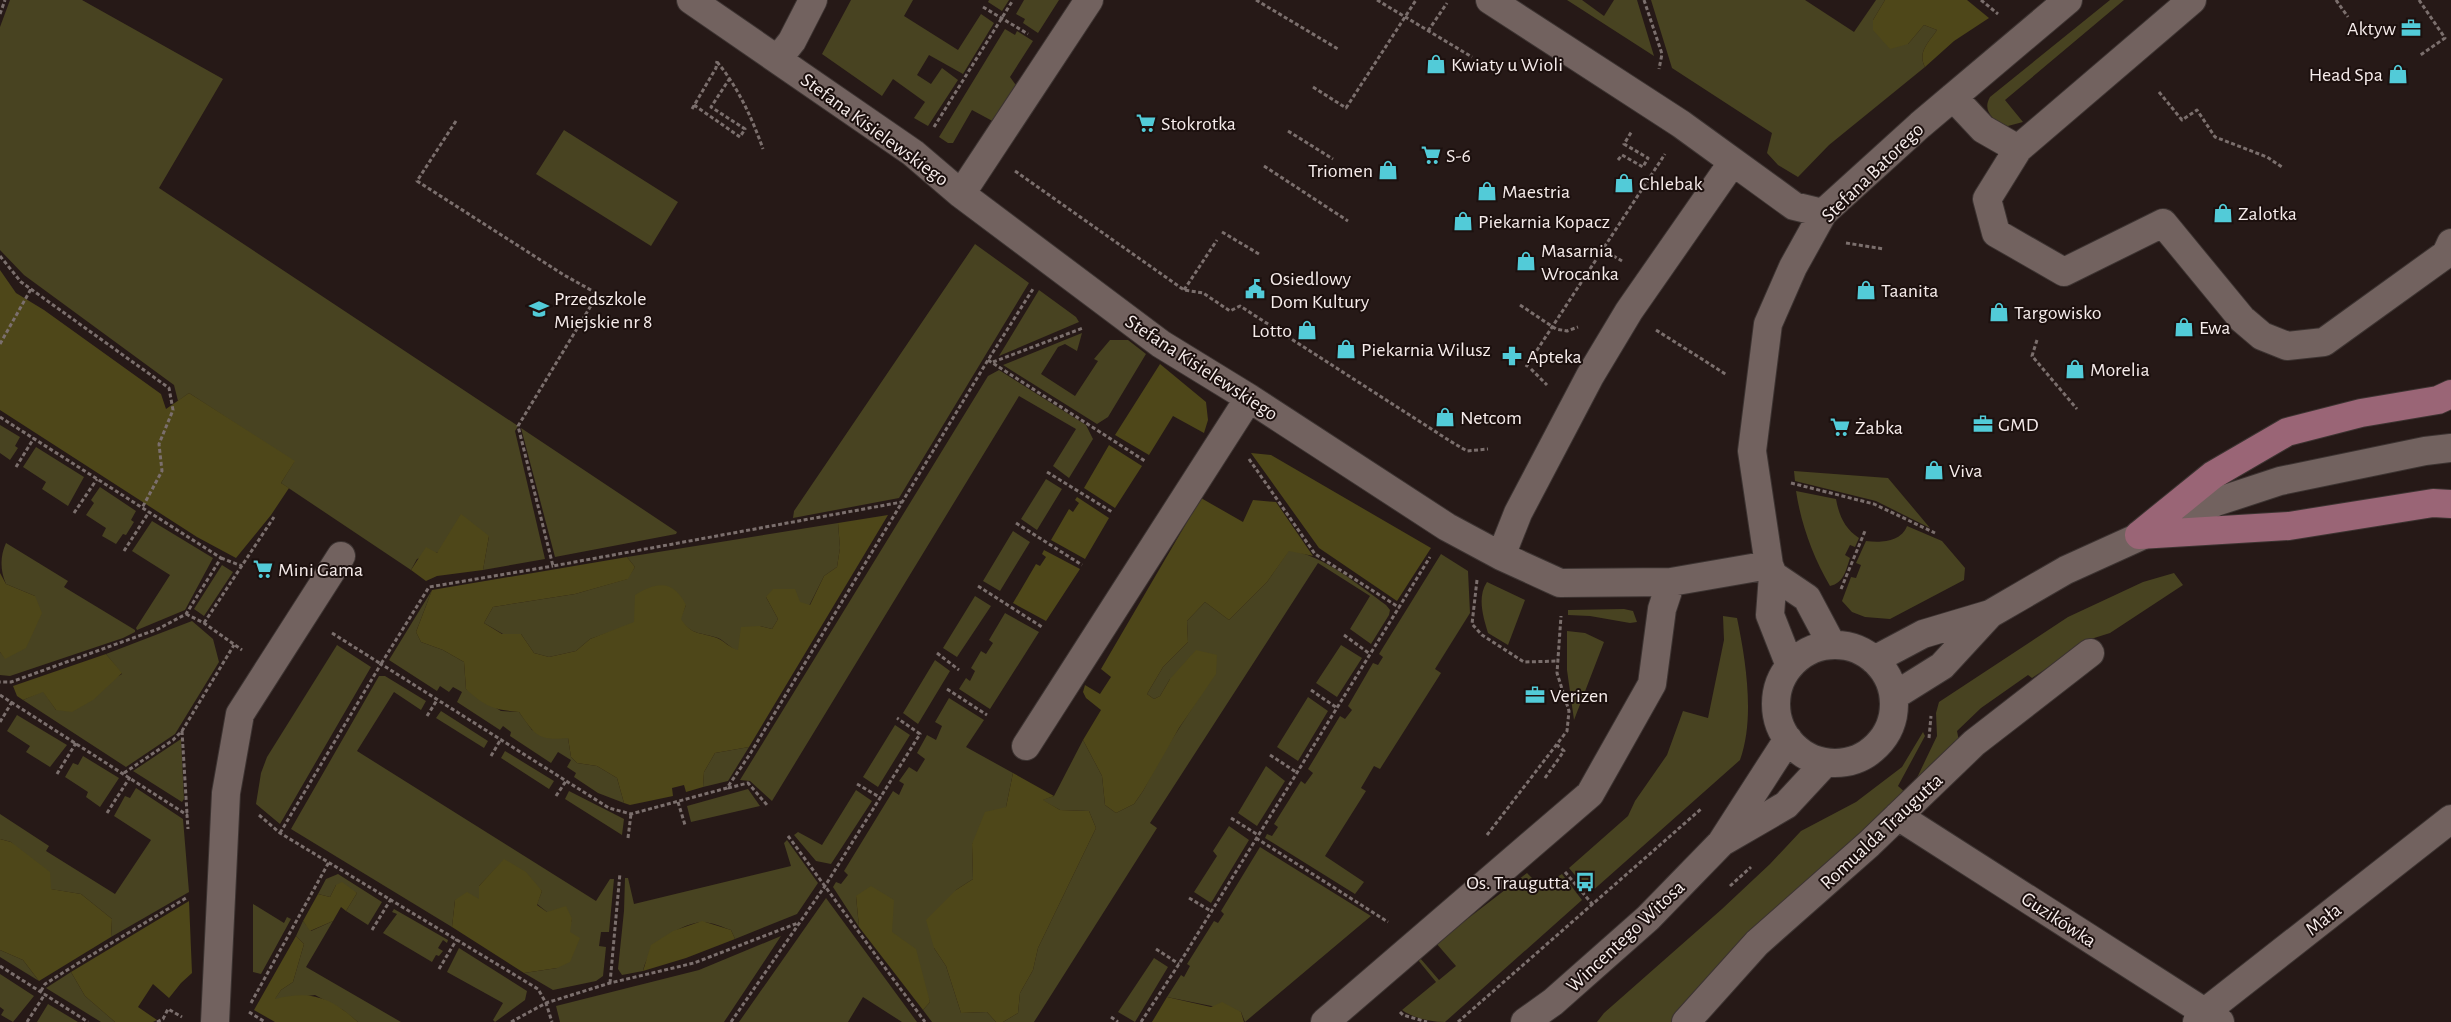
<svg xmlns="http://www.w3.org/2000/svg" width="2451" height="1022" font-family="'Alegreya Sans',sans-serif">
<rect width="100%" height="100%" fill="#261917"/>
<!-- green -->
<path fill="#484321" d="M10,0H82L223,79L159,188L518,426L515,431L545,559L483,570L489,536L417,559L411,570L281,483L294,462L189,393L178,401L174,385L24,275L0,250V27Z
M851,0H913L904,16L958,50L981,14L994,23L963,74L929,55L917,75L931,84L942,68L958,80L928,126L914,118L925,102L893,79L882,96L822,54Z
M989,0H1009L1002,11L988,2Z
M1024,0H1059L1038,33L1023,23L1025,19L1016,14Z
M1567,0H1582L1604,16L1614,0H1637L1654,56Z
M1651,0H1805L1854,32L1876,0H1885L1873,20L1908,44L1924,25L1937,30C1929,42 1917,52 1925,67L1829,145L1798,177L1778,165L1767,153L1772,133L1672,68Z
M2110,0H2124L2005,100L2023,122L2004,127C1993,119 1982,111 1990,97Z
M1005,29L1015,35L1017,31L1033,41L1010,77L1018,88L998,124L972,110L953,143H948L939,137Z
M564,130L678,202L651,246L536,174Z
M975,244L1029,283L899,498L793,518L794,511Z
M1039,290L1076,317L1079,322L999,356Z
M1082,333L1077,351L1065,344L1058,347L1041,374L1075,396L1098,361L1094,359L1110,340H1128L1146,354L1108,417L1097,424L1003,365Z
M999,370L1086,425L1093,439L1069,478L1053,466L1076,429L1019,396L772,801L750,781L740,780L988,376Z
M0,425L20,437L15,446L18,448L10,460L0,453Z
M521,428L677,532L676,534L555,557Z
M36,447L84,477L68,506L42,489L46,482L23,467Z
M1794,471L1888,478L1930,528L1876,501L1795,481Z
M1046,479L1062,489L1037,530L1021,519Z
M100,487L136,511L131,520L134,522L126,535L123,534L116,544L102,536L106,528L86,515L94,503L91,500Z
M1796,491L1836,499C1839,516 1845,529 1859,538L1855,547L1850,545L1845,555L1850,558C1846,570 1844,583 1830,586C1813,557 1801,524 1796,491Z
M152,521L213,558L185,610L137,630L136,628L170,575L132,551Z
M838,523L840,548L837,567L824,576L809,606L766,597L778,619L772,629L760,626L738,651C730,648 725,641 718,638C701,632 692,636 680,619L686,605L590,639L576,651L549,657L534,653L521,634H503L484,623L493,607L575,594L627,579L635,567L627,557Z
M1907,526L1942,541L1965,568L1964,580L1890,619L1865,617L1852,612L1842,601L1851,577L1856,578L1861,565L1856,563L1866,541C1881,543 1901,542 1907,526Z
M1013,531L1030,542L1000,591L983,581Z
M6,543L68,581L64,587L135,630V632L123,638L10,676L0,675V652L5,658L35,596L6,584C0,570 0,556 6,543Z
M1289,550C1325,556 1357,584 1386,605L1390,610L1389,615L1371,644L1350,629L1370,596L1318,563L1150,823L1157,828L1034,1022H1003L1018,1013L1020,993L1033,970L1038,948L1096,828L1089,811L1060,810L1042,800L1054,796L1083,740L1102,776L1105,805L1116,813L1134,804L1143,791L1162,755L1196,702L1170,679L1160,696L1154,699L1147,694L1163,667L1188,642L1187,621L1205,602L1229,620L1267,582Z
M1441,554L1468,571L1470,613L1435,669L1441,673L1380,769L1374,766L1361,788L1366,791L1325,856L1364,882L1355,894L1265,838L1267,834L1272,836L1278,827L1274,824L1301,781L1305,784L1313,773L1308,769L1340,716L1345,719L1352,710L1348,706L1373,663L1378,665L1383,657L1379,654Z
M222,565L233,572L204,616L194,609Z
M2174,573L2183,585L2110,633L2091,639L2032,678L2028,675L1981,708L1957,731L1959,741L1915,782L1937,736L1936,713L1939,702L2068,617L2143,582Z
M1487,582L1525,600L1508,645L1488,633C1483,616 1477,597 1487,582Z
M432,590L416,632L421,642L443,650L464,662L466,689L501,711L519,712L532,730L568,738L571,757L577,763L597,766L617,778L624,803L598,793L574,777L576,773L567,767L571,760L558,752L551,763L510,736L511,732L503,726L500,730L457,702L462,692L453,687L449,692L440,686L437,691L389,660Z
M975,596L991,606L957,657L943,648Z
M1624,609L1633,611L1637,622L1630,623L1590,616L1568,615V610Z
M1005,613L1039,632L990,709L959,689L966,678L970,681L975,671L971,668L981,651L986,654L993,643L989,640Z
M1723,616L1737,618C1746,661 1755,719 1740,760L1590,893L1569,868L1628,816L1635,801L1667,755L1683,711L1708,718L1724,640Z
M192,621L213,639L219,662L175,734L126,767L23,700L43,691L56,710L122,674L106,654Z
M1567,631L1585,633L1604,642L1574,720L1567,670Z
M337,645L371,667L280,824L256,804L261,773L267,757Z
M1341,645L1362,658L1337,697L1316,683Z
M935,660L950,671L918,724L903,713Z
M379,676H385L426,701L421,710L394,692L357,751L596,901L610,879H614L609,932H601L599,946L606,947L603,976L596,981L553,990L524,973L557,968L572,919L547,912L537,904L542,891L504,860L479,886V899L455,900L452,927L291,829Z
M1308,697L1328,711L1298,761L1277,747Z
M949,698L984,720L966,747L1013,773L1006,807L972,844L973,879L956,890L934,948L946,966L961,1013L987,1012L996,1022H932L923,1010L930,1002C915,960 887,928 856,896L859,927L833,887L836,882L841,884L848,875L844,871L893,791L899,795L904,784L899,781L909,767L917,772L925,759L917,753L927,735L936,740L942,726L935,722Z
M441,711L488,741L484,748L436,718Z
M17,715L67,745L50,767L26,752L30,746L7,731Z
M895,725L910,735L878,787L863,777Z
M1923,732L1925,736L1898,786L1907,794L1675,1022H1597L1604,1013L1722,909L1770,864L1801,831L1856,802L1902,767Z
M181,739L184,799L182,802L133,771Z
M749,747L728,781L703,787L704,772L715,753Z
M505,751L554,781L549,789L501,758Z
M83,756L119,778L100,807L86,797L88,792L65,777L73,763L78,765Z
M1266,766L1285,781L1257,826L1238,813Z
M136,788L183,819L189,892L111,937L112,919L81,894L50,889L11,842L0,839V814L49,846L46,851L115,894L151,840L114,816L125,796L130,798Z
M748,789L760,806L691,822L687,806Z
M856,790L872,801L831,864L816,861L794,835L798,832L822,845Z
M569,791L624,819L622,835L565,799Z
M1229,826L1249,840L1211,903L1194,892L1217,856L1213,851Z
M787,840L818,883L797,914L735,939L731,930C723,927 709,921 700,922C676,926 648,946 643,971L622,975L618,969L624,911L625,878H628L634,904L791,866L784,843Z
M1260,847L1371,916L1245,1022L1241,1012L1167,997L1181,975L1184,977L1190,966L1187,964L1214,921L1218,923L1224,914L1221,911Z
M1527,873L1541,887L1562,874L1582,900L1445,1022C1431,1022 1413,1018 1402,1010L1436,982L1418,960L1420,958L1439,980L1456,966L1436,943Z
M338,874L382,902L368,925L346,911L357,893L336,885L330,897L318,894L326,879Z
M826,898L917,1022H902L863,997L848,1022H739Z
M253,904L284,923L287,917L291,919L261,974L253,972Z
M394,909L448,940L447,943L443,940L438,948L443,951L439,956L436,955L432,962L383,933L397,914L392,912Z
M303,921L311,931L333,921L306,967L401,1022H358L343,1010L315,995L274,1000L281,990L293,982L304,944L296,936Z
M781,936L724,1022H560L556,1006L699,970Z
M459,948L527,991L525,1000L495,1022L493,1020L503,1003L447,972Z
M0,950L23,960L39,981L0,957Z
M1154,958L1168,967L1135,1022L1118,1012Z
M71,972L85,996L115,1022H101L46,988Z
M0,974L34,996L13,1022L1,1015L4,1010L0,1007Z
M48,1004L78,1022H37Z"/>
<!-- forest -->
<path fill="#4e4719" d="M1885,0H1967L1989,18L1954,41L1925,67C1917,52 1929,42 1937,30L1924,25L1908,44L1890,49L1873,30V20Z
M0,270L16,293L44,310L161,394L166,409L189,393L295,461L281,483L289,488L271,515L236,558L197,537L0,410Z
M1160,364L1206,402L1208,420L1204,433L1173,416L1149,455L1115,435Z
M1109,445L1142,466L1115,508L1084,488Z
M1251,453L1271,455L1431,548L1397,601L1319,548Z
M1077,497L1109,518L1085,559L1051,540L1069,509L1073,512L1079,503L1075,500Z
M1201,498L1243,522L1253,500L1276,502L1313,556L1289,551L1267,582L1229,620L1205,602L1187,621L1188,642L1163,667L1147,694L1154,699L1160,696L1170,679L1196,650L1217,655L1216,674L1179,728L1143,791L1134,804L1116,813L1105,805L1102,776L1083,740L1101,710L1086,698L1083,692L1085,685L1100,694L1111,677L1101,669Z
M461,514L489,536L483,570L437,576L426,581L411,570L426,547L437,553Z
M888,515L749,747L715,753L704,772L703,787L686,792L684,785L672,788L673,796L630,805L624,803L617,778L597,766L577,763L571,757L568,738C538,741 535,735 519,712C494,710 484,706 466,689L464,662L443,650L421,642L416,632L432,590L627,557L635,567L628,579L575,594L493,607L484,623L502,634H521L534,653L549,657L576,651L590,639L634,622L635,595C656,582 673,579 686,605L681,619C692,636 701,632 717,638C724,641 730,648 738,650L741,627L760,626L772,629L778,619L766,597L773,589H795L800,602L810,605L824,576L837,567L840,548L838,523Z
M1044,550L1080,569L1046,621L1013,603L1036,564L1040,566L1046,557L1042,554Z
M0,573L6,584L35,596L42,613L26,648L5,659L0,652Z
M106,654L122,673L93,700L72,712L56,710L43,692L23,700L17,696L13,686Z
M1013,773L1054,796L1043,800L1060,810L1089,811L1096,828L1038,948L1033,970L1020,993L1018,1013L1003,1022H996L987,1012L961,1013L946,966L934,948L926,920L956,890L973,879L972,844L985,812L1006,807Z
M0,839L11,842L50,872L51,889L81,894L112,919L111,937L39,981L23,960L0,950Z
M504,859L526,872L542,891L537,905L547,912L566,906L572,919L570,932L580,938L570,962L557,968L524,973L452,927L455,900L467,892L479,899V886Z
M342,882L357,893L346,911L341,907L333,921L310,931L303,921L318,894L330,897L336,885Z
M871,886L894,900L892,932L916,949L930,1002L923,1010L859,927L856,896Z
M189,901L192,973L181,983L169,998L153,984L138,1007L157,1020L153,1022H115L85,996L71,972Z
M702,921L731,930L735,939L686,958L643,971L651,945L673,931Z
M296,936L304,944L293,982L281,990L275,999C311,990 330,997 358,1022H275L254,1010Z
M1167,997L1211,1007L1222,1002L1241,1012L1244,1022H1152Z"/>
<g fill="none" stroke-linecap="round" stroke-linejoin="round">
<defs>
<path id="minor" d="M691,0L913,153L961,194L1161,344L1249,398L1447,527L1501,556L1560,583L1671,582L1769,565
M1490,0L1681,124L1794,206L1823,213
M2192,0L2018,149L1987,199L1996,233L2064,272L2163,223L2242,319L2262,336L2287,346L2324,342L2446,254L2451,243
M778,59L792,41L813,0
M1953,97L1983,129L2018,149
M961,194L1089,0
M1501,556L1518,513L1590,376L1629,311L1732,163
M1773,575L1807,598L1832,645
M1776 704a59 59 0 1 1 118 0a59 59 0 1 1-118 0Z
M1874,660L1923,634L1990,614L2066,570L2216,502L2280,481L2425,451L2451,448
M1790,666L1770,615L1773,575L1769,565L1752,451L1768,324L1793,267L1823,213L1920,125L2068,0
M1894,696L1942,666L1989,615
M1026,746L1249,398
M1898,816L2220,1022
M1724,841L1786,805L1825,763
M215,1022L226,793L240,714L341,556
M1325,1022L1590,794L1652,684L1662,609L1671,582
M1525,1022L1553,1002L1648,918L1721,843L1788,739
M1686,1022L1757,943L1869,844L1974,743L2090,653
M2197,1022L2205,1012L2451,819"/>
<path id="major" d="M2139,535L2213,475L2287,432L2361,413L2438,400L2451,394
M2139,535L2289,526L2433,503L2451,504"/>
</defs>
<!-- minor casing -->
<use href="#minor" stroke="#3c3331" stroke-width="30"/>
<!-- major casing -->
<use href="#major" stroke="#3c3331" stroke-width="30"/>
<!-- path -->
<path stroke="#7b6f6d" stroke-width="3" stroke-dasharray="4 2.5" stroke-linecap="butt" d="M1256,0L1338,49
M1377,0L1472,57
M1644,0L1662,54L1659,69
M1981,0L1998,14
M2336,0L2348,17
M2419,0L2445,38L2419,56
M983,7L1028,34
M0,14L5,0
M1428,31L1447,3
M717,62C738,87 752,118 763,149
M1313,87L1346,108L1416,0
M2159,92L2182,120L2197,110L2215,137L2267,157L2282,167
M694,105L740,137L745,129L711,107L730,78
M692,109L716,68L717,61
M456,121L417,181L564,275L598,294L518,426L553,566L902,502
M934,127L1013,0
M1288,131L1333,159
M1618,160L1622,155L1643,167L1648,158L1624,144L1632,131
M1264,166L1348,221
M1015,171L1184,290L1203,293L1230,311L1240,306L1450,441L1467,451L1488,449
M1222,232L1259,254
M1846,243L1884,249
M1602,249L1622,261
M0,256L21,282L169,388L173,410L159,444L162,471L142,508
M1184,290L1217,240
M1520,305L1556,329L1567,331L1578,327
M1656,330L1727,375
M2037,340L2032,356L2077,409
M0,344L31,289
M988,360L1145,461
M993,362L1083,328
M1526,367L1665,154
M1531,369L1547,385
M0,417L221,558L186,614L158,629L11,682H0
M1249,459L1315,554L1400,608
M16,467L34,438
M1047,472L1112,512
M1791,483L1874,504L1935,533
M74,513L97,479
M1016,523L1082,565
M124,551L149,512
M221,558L242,566
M1477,580L1472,624L1482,635L1524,662L1558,661
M978,586L1042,627
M1841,589L1865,531
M186,614L204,623L242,650
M204,623L274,517
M332,633L381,664L429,587L553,566
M1344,635L1370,654
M937,653L959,670
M947,689L987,715
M1311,690L1337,708
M0,695L187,815L188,829
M427,716L437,700
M0,722L12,702
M182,731L187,814
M1929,738L1931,716
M1270,755L1296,772
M491,756L501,739
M124,773L173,740L182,731L234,645
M57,774L76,743
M1545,778L1564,751L1557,745
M857,784L881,798
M728,788L748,783L767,805
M556,796L566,781
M678,802L685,825
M107,813L130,777
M259,815L280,833L538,989L546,1003L610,983L694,963L798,923
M1231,818L1258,835
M280,833L381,664L609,808L631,814L727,788L750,754L988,360L1033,289
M1487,835L1567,731L1569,711L1557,673L1561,616
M788,836L925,1022
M628,838L631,814
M1256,838L1388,922
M1565,872L1593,905
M1730,886L1751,867
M1189,898L1211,911
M372,930L391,899
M1156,949L1179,964
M0,966L88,1022
M439,969L457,939
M610,983L620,873
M41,991L45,984L80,962L186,898
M251,1003L329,862
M249,1012L265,1022
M1400,1012L1403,1015L1427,1022
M1111,1017L1118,1022
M27,1022L45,994
M157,1022L163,1019L168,1009L182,1017
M511,1022L546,1003L552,1022
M731,1022L825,886L920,734L897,718
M1141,1022L1179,964L1430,557
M1458,1022L1701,809"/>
<!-- minor -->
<use href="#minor" stroke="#72625f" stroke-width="28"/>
<!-- major -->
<use href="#major" stroke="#9a6576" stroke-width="28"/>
</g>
<!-- icons -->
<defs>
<symbol id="office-bare" viewBox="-9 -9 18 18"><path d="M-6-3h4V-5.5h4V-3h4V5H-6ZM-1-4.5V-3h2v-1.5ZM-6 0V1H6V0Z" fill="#52cbd8" stroke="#1c100e" stroke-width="2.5" paint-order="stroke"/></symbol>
<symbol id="shop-bare" viewBox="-9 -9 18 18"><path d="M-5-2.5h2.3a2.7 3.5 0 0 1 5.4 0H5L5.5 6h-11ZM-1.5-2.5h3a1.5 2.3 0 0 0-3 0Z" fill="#52cbd8" stroke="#1c100e" stroke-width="2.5" paint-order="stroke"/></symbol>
<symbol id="supermarket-bare" viewBox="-9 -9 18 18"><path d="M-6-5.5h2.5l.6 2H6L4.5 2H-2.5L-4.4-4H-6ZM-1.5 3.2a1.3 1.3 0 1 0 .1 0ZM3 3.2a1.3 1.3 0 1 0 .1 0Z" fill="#52cbd8" stroke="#1c100e" stroke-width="2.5" paint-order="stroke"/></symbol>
<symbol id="civic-bare" viewBox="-9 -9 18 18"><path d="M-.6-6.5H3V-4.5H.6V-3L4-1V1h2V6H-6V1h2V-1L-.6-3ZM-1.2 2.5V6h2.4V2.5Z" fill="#52cbd8" stroke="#1c100e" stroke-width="2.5" paint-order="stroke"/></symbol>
<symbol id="school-bare" viewBox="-9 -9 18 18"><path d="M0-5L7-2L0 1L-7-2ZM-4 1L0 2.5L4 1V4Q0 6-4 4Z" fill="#52cbd8" stroke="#1c100e" stroke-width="2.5" paint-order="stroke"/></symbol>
<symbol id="pharmacy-bare" viewBox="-9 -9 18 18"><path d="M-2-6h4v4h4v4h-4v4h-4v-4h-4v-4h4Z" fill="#52cbd8" stroke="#1c100e" stroke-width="2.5" paint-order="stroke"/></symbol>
<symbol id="bus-bare" viewBox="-9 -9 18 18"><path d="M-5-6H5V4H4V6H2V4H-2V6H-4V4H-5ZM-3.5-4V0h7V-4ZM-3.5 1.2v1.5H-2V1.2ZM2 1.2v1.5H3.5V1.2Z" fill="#52cbd8" stroke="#1c100e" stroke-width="2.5" paint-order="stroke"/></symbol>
</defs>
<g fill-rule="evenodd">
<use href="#office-bare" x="2397" y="14" width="28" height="28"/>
<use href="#shop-bare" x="1422" y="50" width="28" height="28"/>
<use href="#shop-bare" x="2384" y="60" width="28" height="28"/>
<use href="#supermarket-bare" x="1132" y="109" width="28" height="28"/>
<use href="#supermarket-bare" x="1417" y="141" width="28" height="28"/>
<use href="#shop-bare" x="1374" y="156" width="28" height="28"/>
<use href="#shop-bare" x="1610" y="169" width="28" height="28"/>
<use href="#shop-bare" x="1473" y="177" width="28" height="28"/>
<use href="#shop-bare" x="2209" y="199" width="28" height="28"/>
<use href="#shop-bare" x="1449" y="207" width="28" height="28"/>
<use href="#shop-bare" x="1512" y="247" width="28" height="28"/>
<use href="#civic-bare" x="1241" y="275" width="28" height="28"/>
<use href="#shop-bare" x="1852" y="276" width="28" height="28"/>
<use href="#school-bare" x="525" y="295" width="28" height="28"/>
<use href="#shop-bare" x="1985" y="298" width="28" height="28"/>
<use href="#shop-bare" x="2170" y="313" width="28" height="28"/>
<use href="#shop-bare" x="1293" y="316" width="28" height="28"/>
<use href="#shop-bare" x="1332" y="335" width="28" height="28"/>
<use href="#pharmacy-bare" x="1498" y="342" width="28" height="28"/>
<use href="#shop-bare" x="2061" y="355" width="28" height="28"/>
<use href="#shop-bare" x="1431" y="403" width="28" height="28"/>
<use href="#office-bare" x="1969" y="410" width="28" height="28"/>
<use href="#supermarket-bare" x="1826" y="413" width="28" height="28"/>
<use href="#shop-bare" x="1920" y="456" width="28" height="28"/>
<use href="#supermarket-bare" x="249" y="555" width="28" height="28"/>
<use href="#office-bare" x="1521" y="681" width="28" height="28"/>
<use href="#bus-bare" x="1571" y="868" width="28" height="28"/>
</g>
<g text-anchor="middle" stroke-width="4" stroke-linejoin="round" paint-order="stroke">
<!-- poi labels -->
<g font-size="20" fill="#f6eceb" stroke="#1c100e" text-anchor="start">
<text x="2396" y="35" text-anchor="end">Aktyw</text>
<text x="1451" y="71">Kwiaty u Wioli</text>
<text x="2383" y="81" text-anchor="end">Head Spa</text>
<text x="1161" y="130">Stokrotka</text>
<text x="1446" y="162">S-6</text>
<text x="1373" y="177" text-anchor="end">Triomen</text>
<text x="1639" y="190">Chlebak</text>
<text x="1502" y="198">Maestria</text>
<text x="2238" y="220">Zalotka</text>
<text x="1478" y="228">Piekarnia Kopacz</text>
<text x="1541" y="257">Masarnia<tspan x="1541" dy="23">Wrocanka</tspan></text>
<text x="1270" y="285">Osiedlowy<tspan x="1270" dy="23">Dom Kultury</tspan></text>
<text x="1881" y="297">Taanita</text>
<text x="554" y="305">Przedszkole<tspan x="554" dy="23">Miejskie nr 8</tspan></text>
<text x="2014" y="319">Targowisko</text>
<text x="2199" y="334">Ewa</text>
<text x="1292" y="337" text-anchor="end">Lotto</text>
<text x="1361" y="356">Piekarnia Wilusz</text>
<text x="1527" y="363">Apteka</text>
<text x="2090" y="376">Morelia</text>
<text x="1460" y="424">Netcom</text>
<text x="1998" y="431">GMD</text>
<text x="1855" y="434">Żabka</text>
<text x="1949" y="477">Viva</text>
<text x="278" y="576">Mini Gama</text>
<text x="1550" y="702">Verizen</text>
<text x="1570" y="889" text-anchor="end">Os. Traugutta</text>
</g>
<!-- street labels -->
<g font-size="20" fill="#f6eceb" stroke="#1c100e">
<text transform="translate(875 129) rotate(36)" y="7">Stefana Kisielewskiego</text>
<text transform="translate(1872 172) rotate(-44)" y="7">Stefana Batorego</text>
<text transform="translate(1202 367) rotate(33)" y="7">Stefana Kisielewskiego</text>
<text transform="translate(1881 831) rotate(-43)" y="7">Romualda Traugutta</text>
<text transform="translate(2059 919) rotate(33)" y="7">Guzikówka</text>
<text transform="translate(2323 919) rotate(-38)" y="7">Mała</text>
<text transform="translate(1625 936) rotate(-43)" y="7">Wincentego Witosa</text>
</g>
</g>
</svg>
